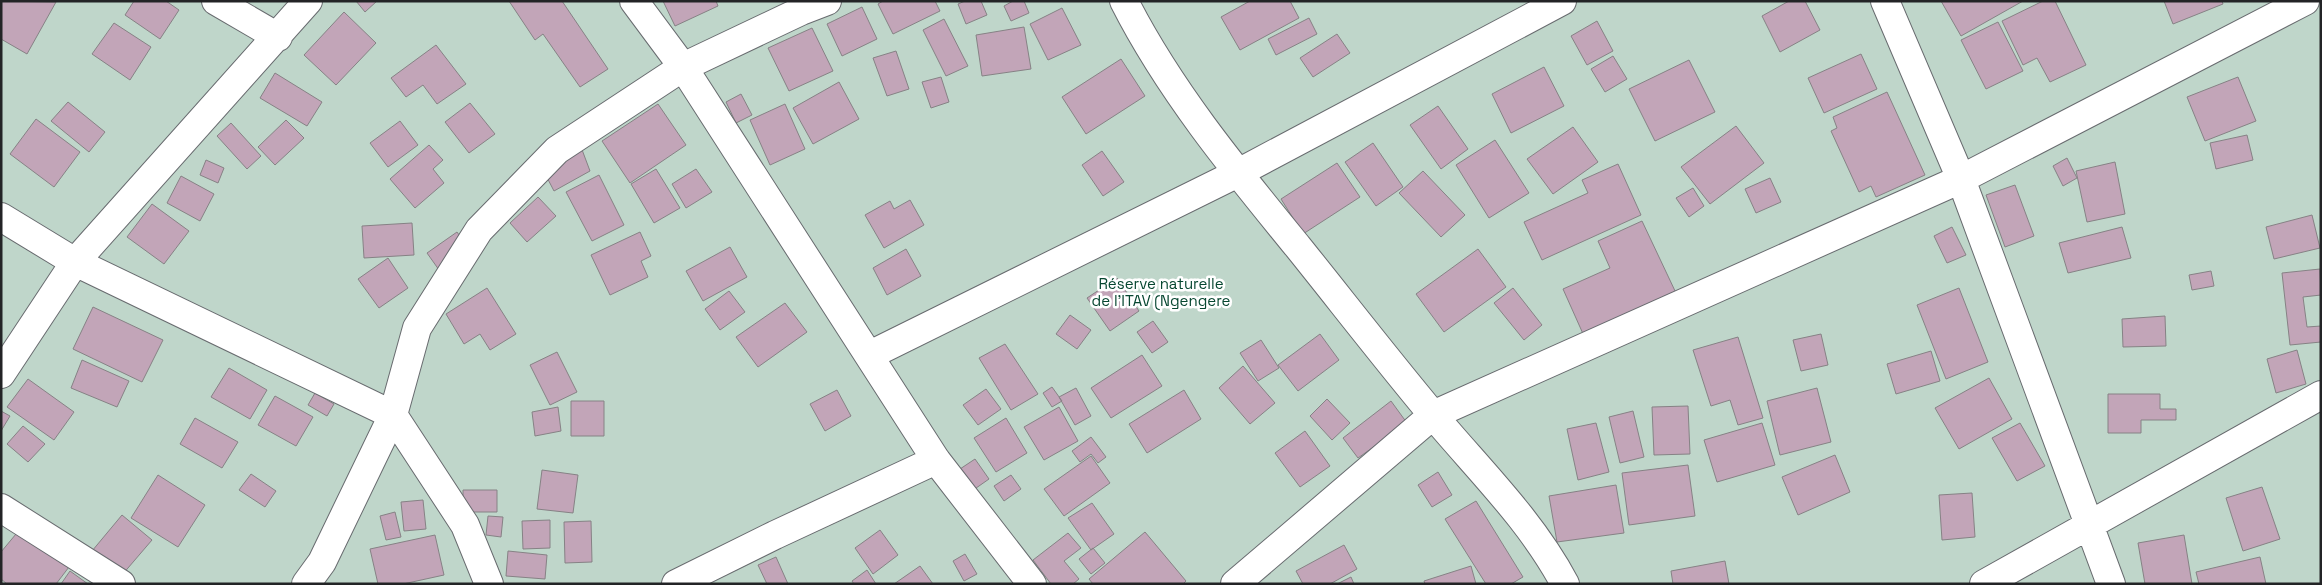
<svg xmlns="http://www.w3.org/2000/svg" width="2322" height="585" font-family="'Space Grotesk',sans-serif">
<rect width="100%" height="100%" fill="#dfe3e7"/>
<!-- green -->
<path fill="#bfd6ca" d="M1,1H2321V584H1Z"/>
<!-- building -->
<path fill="#c2a5b8" stroke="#868285" d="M1,1L56,2L27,54L1,39Z
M134,1H166L179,10L160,39L125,15Z
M356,1H377L365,12Z
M509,1H562L608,69L580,87L543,34L535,40Z
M663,1H716L718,6L675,26Z
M883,1H935L940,11L893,34L878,4Z
M965,1H981L987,15L966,24L958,4Z
M1013,1H1024L1029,13L1011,21L1004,6Z
M1250,1H1290L1299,18L1240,50L1221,17Z
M1789,1H1805L1820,30L1780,52L1762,16Z
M1941,1H2023L1961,36Z
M2043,1H2055L2086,65L2050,82L2037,58L2023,65L2002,21Z
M2164,1H2222L2223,4L2173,24Z
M862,7L877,39L842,56L827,24Z
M1062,8L1081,45L1048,60L1030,24Z
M344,12L376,43L336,85L304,55Z
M1309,18L1317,34L1276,55L1268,39Z
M944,19L968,66L946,76L923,30Z
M1597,21L1613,51L1587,65L1571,36Z
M1998,22L2023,71L1986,89L1961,40Z
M114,23L151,47L130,80L92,54Z
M1024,27L1031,69L982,76L976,35Z
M812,28L833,71L789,91L768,48Z
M1337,34L1350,53L1313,77L1300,58Z
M436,45L466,84L437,104L423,85L406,97L391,78Z
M896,51L909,89L887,96L873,58Z
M1861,54L1877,89L1824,113L1808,78Z
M1613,56L1627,79L1605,92L1591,69Z
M1121,59L1145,96L1086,134L1062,97Z
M1689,60L1715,112L1655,141L1629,89Z
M1544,67L1564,106L1511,133L1492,94Z
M275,73L322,102L307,126L260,98Z
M941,77L949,102L931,108L922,82Z
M2238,77L2256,121L2205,141L2187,97Z
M839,82L859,119L813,144L793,108Z
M1887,92L1925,175L1876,197L1871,186L1859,192L1831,131L1837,128L1833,117Z
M741,94L752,115L736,123L726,102Z
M68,102L105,132L89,152L51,121Z
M470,103L495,134L469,153L445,122Z
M658,104L686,145L630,183L602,141Z
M785,104L805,149L770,165L750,120Z
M1438,106L1468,149L1441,169L1410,125Z
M36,119L80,152L54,187L10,154Z
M286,120L304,138L275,165L258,147Z
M400,121L418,145L388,167L370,143Z
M231,123L261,156L247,169L217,136Z
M1736,126L1764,163L1710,204L1681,167Z
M1573,127L1598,162L1553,194L1527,159Z
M2247,135L2253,160L2216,169L2210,143Z
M1495,140L1529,193L1489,218L1456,165Z
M1373,143L1403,187L1376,206L1345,162Z
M429,145L443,160L433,169L444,183L415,208L390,179Z
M581,147L590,171L554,191L541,166Z
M1102,151L1124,182L1103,196L1082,165Z
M2067,158L2077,178L2063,186L2053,166Z
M206,160L224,168L218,183L200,175Z
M2115,162L2125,214L2087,222L2076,171Z
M1337,163L1360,197L1303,234L1281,199Z
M1618,164L1641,215L1542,260L1524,222L1588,193L1582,180Z
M656,169L680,208L654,223L631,184Z
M696,169L712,192L686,208L672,184Z
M1423,171L1465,215L1441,237L1399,193Z
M599,175L624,225L592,241L566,192Z
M181,176L214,194L200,221L167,203Z
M1770,178L1781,202L1756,213L1745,189Z
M2015,185L2034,236L2005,247L1986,195Z
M1693,188L1704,206L1689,217L1676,198Z
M538,197L556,216L527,242L510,223Z
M910,200L924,225L884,248L865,215L890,201L894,209Z
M152,204L189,231L164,264L127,237Z
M2312,215L2320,248L2274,259L2266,227Z
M1642,221L1676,293L1584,336L1563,289L1610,268L1598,241Z
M412,223L414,255L364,258L362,226Z
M1952,227L1966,255L1947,263L1934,236Z
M2122,227L2131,258L2068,273L2059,243Z
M457,232L474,256L444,277L427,253Z
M640,232L651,256L641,261L648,277L610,295L591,255Z
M730,247L747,277L703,301L686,271Z
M906,249L921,276L887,295L873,268Z
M1478,249L1506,287L1444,332L1416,294Z
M388,258L408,288L379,308L358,279Z
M2320,269L2321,295L2303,297L2307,327L2321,326V342L2290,345L2282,273Z
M2211,271L2214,286L2192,290L2189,275Z
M1117,278L1139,311L1110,331L1087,298Z
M487,288L516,334L490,350L480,334L464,344L446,314Z
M1513,288L1542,325L1524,340L1494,303Z
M1959,288L1988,362L1946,379L1917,305Z
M729,291L745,312L720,330L705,309Z
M785,303L807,332L758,367L736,337Z
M93,307L163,340L142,382L73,349Z
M1070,315L1091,330L1077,349L1056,334Z
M2165,316L2166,346L2123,347L2122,319Z
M1153,321L1168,342L1152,353L1137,332Z
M1320,334L1339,360L1298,391L1278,365Z
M1821,334L1828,365L1801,371L1793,340Z
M1738,337L1763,418L1738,425L1730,400L1711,406L1693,350Z
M1261,340L1279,368L1258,381L1240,353Z
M1005,344L1038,394L1011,410L979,358Z
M2297,350L2306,384L2276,393L2267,359Z
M1931,351L1940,381L1896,394L1887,364Z
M557,352L577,392L550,405L530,365Z
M1142,355L1162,386L1111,418L1091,388Z
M82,360L129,381L117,407L71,388Z
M1243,366L1275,403L1250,424L1219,388Z
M229,368L267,390L250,419L211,397Z
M1989,378L2012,419L1959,449L1935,408Z
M28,379L74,412L54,440L7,407Z
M1052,387L1062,401L1052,407L1043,393Z
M1076,388L1091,416L1075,425L1059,397Z
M1817,388L1831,442L1780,455L1767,401Z
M986,389L1001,409L978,425L963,405Z
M837,390L851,416L825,431L810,404Z
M1184,390L1201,419L1147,453L1129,424Z
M315,393L334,404L327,416L308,405Z
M2108,394H2160V409H2176V420H2141V433H2108Z
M275,396L313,417L296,446L258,425Z
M1327,399L1350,423L1332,440L1310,416Z
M571,401H604V436H571Z
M1391,401L1407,423L1358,458L1343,438Z
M1688,406L1690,454L1654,455L1652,407Z
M558,407L561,431L535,436L532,412Z
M1059,407L1078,441L1044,460L1024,427Z
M1,411L10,416L1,431Z
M1633,411L1644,457L1620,463L1609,417Z
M195,418L238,442L222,468L180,444Z
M1006,418L1027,453L996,472L974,438Z
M1596,423L1609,472L1578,480L1567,429Z
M1762,423L1775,465L1717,482L1704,440Z
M2020,423L2045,466L2017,481L1992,438Z
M23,426L45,444L28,462L7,444Z
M1305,431L1330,466L1300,487L1275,453Z
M1091,437L1106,457L1098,463L1091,454L1080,462L1072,451Z
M1835,455L1850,492L1798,515L1782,477Z
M1091,456L1110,483L1064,516L1044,489Z
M975,459L989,479L969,493L954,473Z
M1688,465L1695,516L1629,525L1622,473Z
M542,470L578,475L573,513L537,509Z
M1438,472L1452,495L1432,507L1418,485Z
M251,474L276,491L265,507L239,490Z
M158,475L205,505L178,547L131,518Z
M1011,475L1021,489L1004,501L994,486Z
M1616,485L1624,533L1557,542L1549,496Z
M2262,487L2280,539L2243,551L2226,498Z
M463,490H497V512H463Z
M1972,493L1975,537L1942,540L1939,495Z
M423,500L426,529L404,531L401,502Z
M1476,501L1523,577L1511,584H1486L1445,519Z
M1092,503L1114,534L1091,550L1068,518Z
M395,512L401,537L386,540L380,516Z
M122,515L152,540L122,575L92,551Z
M488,516L503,517L501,537L486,535Z
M550,520V548L523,549L522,521Z
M591,521L592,562L565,563L564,522Z
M21,528L69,567L56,584H7L1,579V552Z
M880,530L898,555L873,574L855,548Z
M1145,532L1186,581L1183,584H1093L1089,579Z
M1068,533L1081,548L1064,561L1079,579L1073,584H1051L1033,560Z
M435,535L444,575L403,584H378L370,549Z
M2184,535L2192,584H2145L2138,543Z
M1344,545L1357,569L1330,584H1303L1296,571Z
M1093,548L1105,563L1091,574L1079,559Z
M508,551L547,555L545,579L506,576Z
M965,554L977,574L964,581L953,561Z
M776,557L788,584H767L758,565Z
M2260,557L2266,584H2199L2196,572Z
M1725,561L1729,584H1673L1671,571Z
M920,566L933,584H894Z
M1471,566L1476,584H1425L1424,581Z
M867,570L876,584H854L852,581Z
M70,571L88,584H61Z
M1351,577L1354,584H1337Z"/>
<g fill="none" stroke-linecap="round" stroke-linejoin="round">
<defs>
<path id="street" d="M216,1L278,37
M634,1L683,67L936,460L1032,584
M1124,1C1169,90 1235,170 1298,247C1343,303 1387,360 1433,415C1479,470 1531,520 1565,584
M1885,1L1961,179L2111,584
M1,217L75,262L393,415L465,525L489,584
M870,355L1238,173L1562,1
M1,374L75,262L308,1
M1,508L121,584
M306,584L322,562L393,415L417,328L479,230L557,150L683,67L801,11L827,1
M676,584L775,535L936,460
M1235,584L1433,415L1961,179L2305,1
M1984,584L2321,395"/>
</defs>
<!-- street casing -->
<use href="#street" stroke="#686b6f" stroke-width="30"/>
<!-- street -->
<use href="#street" stroke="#fff" stroke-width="28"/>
</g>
<g text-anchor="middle" stroke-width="5" stroke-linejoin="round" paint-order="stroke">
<!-- park labels -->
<g font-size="15" fill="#074731" stroke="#fff">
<text x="1161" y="289">Réserve naturelle<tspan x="1161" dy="17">de l'ITAV (Ngengere</tspan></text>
</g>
</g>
<!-- border -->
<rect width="2322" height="585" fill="none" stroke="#232426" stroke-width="5"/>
</svg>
